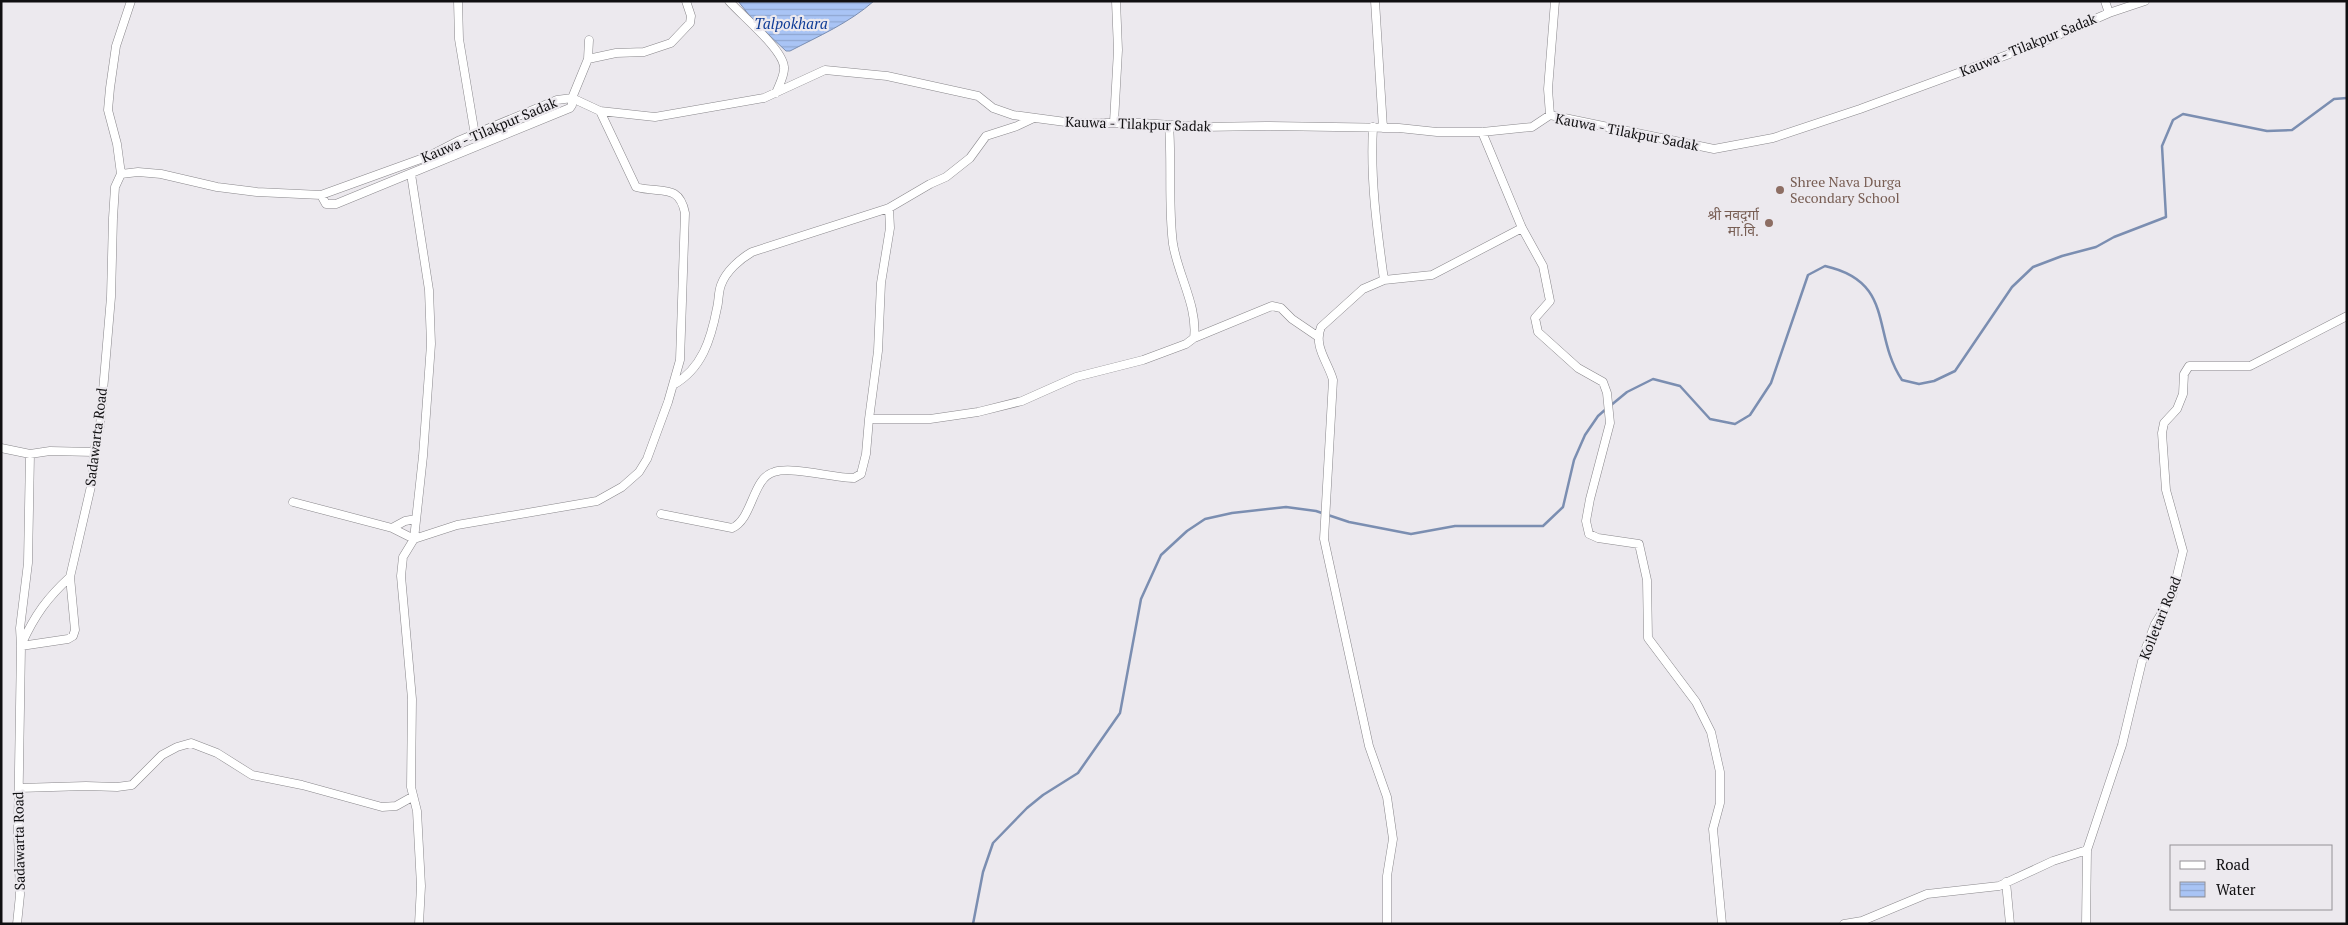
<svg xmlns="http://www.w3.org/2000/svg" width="2348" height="925" font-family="'PT Serif','Noto Sans Devanagari',serif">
<defs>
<pattern id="water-rules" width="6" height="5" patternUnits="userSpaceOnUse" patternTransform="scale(1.25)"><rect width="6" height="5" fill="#a9c4f5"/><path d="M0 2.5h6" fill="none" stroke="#90a7d1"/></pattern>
</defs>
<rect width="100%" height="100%" fill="#ece9ee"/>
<!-- water -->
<path fill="url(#water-rules)" stroke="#7b8eb1" d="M738,1H874C849,23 819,36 790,51H786L753,20Z"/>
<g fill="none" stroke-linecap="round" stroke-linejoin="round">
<!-- stream -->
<path stroke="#7b8eb1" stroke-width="2.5" d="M1610,406L1627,392L1653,379L1680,386L1710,419L1735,424L1750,415L1771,383L1808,275L1825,266C1896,282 1871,334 1902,380L1919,384L1934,381L1955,371L2012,287L2033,267L2062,256L2096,247L2114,237L2166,217L2162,146L2173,120L2183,114L2267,131L2292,130L2334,99L2347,98
M973,924L983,872L993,843L1027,808L1043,795L1078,773L1120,713L1141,599L1161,555L1187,531L1205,519L1232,513L1286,507L1316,511L1349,522L1411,534L1455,526H1543L1563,507L1574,460L1585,435L1598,416L1606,409"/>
<defs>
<path id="street" d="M458,1L459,39L475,135
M729,1C741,15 783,49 784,67C785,75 779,85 776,93
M1375,1L1383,128
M2105,1L2109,13
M588,59L616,53L644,52L671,43L690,23L691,16L686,1
M1550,115L1548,89L1555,1
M1114,122L1118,50L1116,1
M1373,127C1370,179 1377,229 1384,280
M1482,132L1522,228L1543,266L1550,301L1535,318L1538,332L1578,368L1603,382L1607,393L1610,423L1590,499L1586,521L1589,534L1598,538L1639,544L1647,580L1648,638L1696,702L1711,732L1720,772V803L1713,829L1722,924
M121,174L138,172L161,174L217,187L257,192L321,195L429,156L458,141L557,100L572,98L600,111L655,117L764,98L825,70L887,76L978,96L993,108L1013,115L1073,123H1142L1201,127L1266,126L1399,128L1437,132H1482L1532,127L1550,115L1714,149L1773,138L1860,109L2042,42L2109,13L2145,1
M411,174L429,290L431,344L423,456L414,539L403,557L401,576L412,699L411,787L417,811L421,886L419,924
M321,195L326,204H336L570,108L572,105V98L588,59L589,40
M1194,338L1272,306L1281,308L1292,319L1317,336
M673,385C702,369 711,339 717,308C719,301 718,293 721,285C726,271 740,259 752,252L889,208L930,184L946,177L970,158L986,136L1017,126L1034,118
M869,419H930L978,412L1022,401L1076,377L1143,360L1186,344L1194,338C1198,307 1178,275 1173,244C1168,206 1172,164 1169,125
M1,448L30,454L50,451L94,452
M293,502L392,528L405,521L416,519
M661,514L732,528C753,519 752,478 774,472C793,466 832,478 854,478L861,474L866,454L869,419L878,351L881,283L890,228L889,208
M392,528L414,539L457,525L597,501L622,487L639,472L647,459L668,402L680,360L685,213C679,183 661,194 636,187L600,111
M22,643C35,615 47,598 70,577
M21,646L20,628L28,563L30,454
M19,788L86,786L117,787L132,785L162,755L177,747L191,743L217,753L252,775L302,785L382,807L396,806L412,797
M2006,882L2010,924
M17,924L20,895L18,831L21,646L68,639L73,636L75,630L70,577L92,482L94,452L100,426L111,297L113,218L115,187L121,174L117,144L108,110L110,88L116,46L131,1
M1387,924V876L1393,839L1387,797L1369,746L1324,539L1333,380C1328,362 1313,346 1321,327L1363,289L1384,280L1432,275L1522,228
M1844,924L1862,921L1927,894L1999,886L2053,861L2087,850
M2086,924L2087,850L2122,745L2144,653L2155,624L2172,596L2183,551L2166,490L2162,433L2164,423L2177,409L2183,394L2184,374L2189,366H2250L2347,316"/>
</defs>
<!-- street casing -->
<use href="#street" stroke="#89878b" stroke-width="9"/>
<!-- street -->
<use href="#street" stroke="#fff" stroke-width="8"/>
</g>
<!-- markers -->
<g fill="#8d6e63" stroke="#ece9ee" stroke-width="2">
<circle cx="1780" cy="190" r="5"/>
<circle cx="1769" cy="223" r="5"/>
</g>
<g text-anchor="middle" stroke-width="4.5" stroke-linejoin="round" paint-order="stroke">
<!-- street labels -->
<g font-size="14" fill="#100f11" stroke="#ece9ee">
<text transform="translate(2028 45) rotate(-22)" y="5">Kauwa - Tilakpur Sadak</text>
<text transform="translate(1138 124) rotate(2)" y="5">Kauwa - Tilakpur Sadak</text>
<text transform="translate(489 130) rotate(-23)" y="5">Kauwa - Tilakpur Sadak</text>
<text transform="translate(1627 132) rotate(11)" y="5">Kauwa - Tilakpur Sadak</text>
<text transform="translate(96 437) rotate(-83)" y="5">Sadawarta Road</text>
<text transform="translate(2160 618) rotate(-68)" y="5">Koiletari Road</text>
<text transform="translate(19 841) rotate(-91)" y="5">Sadawarta Road</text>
</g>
<!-- education labels -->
<g font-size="14" fill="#785e54" stroke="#ece9ee" text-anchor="start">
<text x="1790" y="187">Shree Nava Durga<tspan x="1790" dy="16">Secondary School</tspan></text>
<text x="1759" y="220" text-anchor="end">श्री नवदुर्गा<tspan x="1759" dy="16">मा.वि.</tspan></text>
</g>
<!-- water labels -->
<g font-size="15" font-style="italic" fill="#0f3c97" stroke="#ece9ee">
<text x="791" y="29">Talpokhara</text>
</g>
</g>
<!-- border -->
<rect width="2348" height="925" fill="none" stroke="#100f11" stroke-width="5"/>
<!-- legend -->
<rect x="2170" y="845" width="162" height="65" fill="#ece9ee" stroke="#949296"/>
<rect x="2180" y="861" width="25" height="8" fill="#ffffff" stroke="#949296"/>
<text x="2216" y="870" font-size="15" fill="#100f11">Road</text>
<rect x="2180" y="882" width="25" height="15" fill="url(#water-rules)" stroke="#949296"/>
<text x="2216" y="895" font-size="15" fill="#100f11">Water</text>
</svg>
